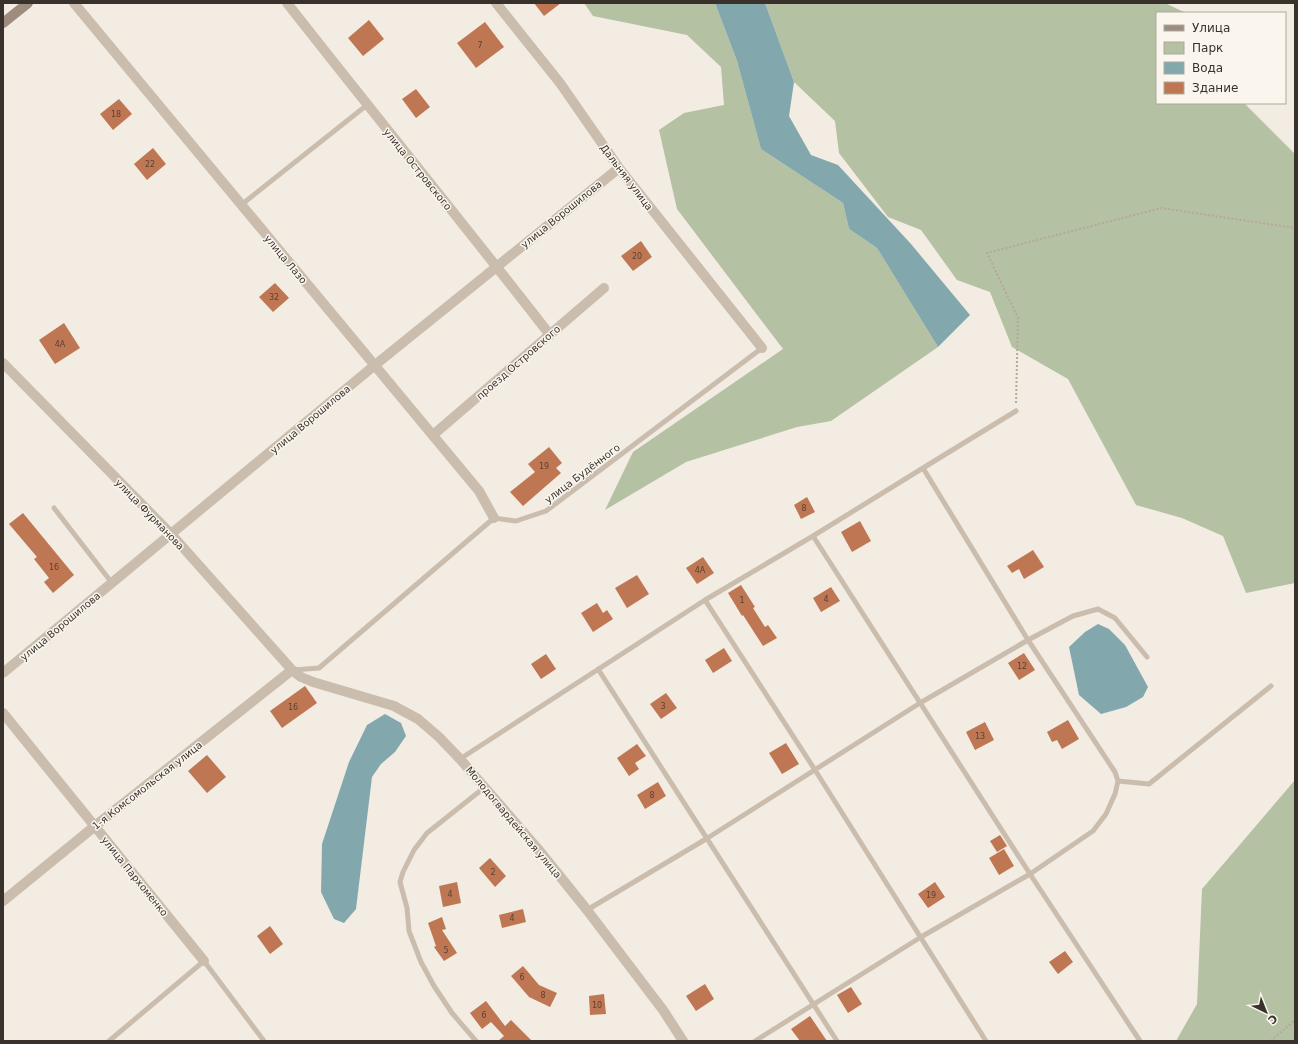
<svg xmlns="http://www.w3.org/2000/svg" width="1298" height="1044" font-family="'DejaVu Sans',sans-serif">
<rect width="100%" height="100%" fill="#f2ece2"/>
<!-- green -->
<path fill="#b4c1a2" d="M584,3H715L737,61L761,149L843,203L849,229L877,248L938,347L831,421L797,427L686,462L605,510L633,452L783,349L677,209L659,130L684,113L724,105L721,67L687,35L593,16Z
M765,3H1166L1167,4L1186,13H1157V103H1244L1295,154V583L1246,593L1223,536L1182,518L1136,505L1068,379L1012,347L990,292L957,280L921,230L888,217L839,153L835,121L794,82Z
M1295,780V1041H1176L1197,1004L1202,889Z"/>
<!-- water -->
<path fill="#82a8ae" d="M715,3H765L794,82L789,116L811,155L838,165L911,244L970,315L938,347L877,248L849,229L843,203L761,149L737,61Z
M1098,624L1109,629L1125,645L1148,687L1143,697L1126,707L1101,714L1079,695L1069,647L1085,632Z
M385,714L401,723L406,736L395,752L381,764L372,777L356,909L344,923L334,919L321,892L322,844L349,762L367,725Z"/>
<!-- building -->
<path fill="#bf7753" d="M534,3H561L544,16Z
M369,20L384,39L363,56L348,38Z
M485,22L504,47L476,68L457,43Z
M416,89L430,107L416,118L402,99Z
M119,99L132,114L113,130L100,114Z
M153,148L166,164L147,180L134,164Z
M641,241L652,257L633,271L621,256Z
M275,283L289,298L273,312L259,297Z
M64,323L80,348L55,364L39,340Z
M549,447L562,463L556,468L561,473L523,506L510,492L535,472L528,464Z
M807,497L815,512L801,519L794,505Z
M23,513L74,575L53,593L44,582L49,578L34,559L37,557L9,524Z
M860,521L871,541L852,552L841,532Z
M1033,550L1044,567L1024,579L1019,569L1012,573L1007,566Z
M703,557L714,573L697,584L686,568Z
M637,575L649,594L627,608L615,588Z
M741,585L755,607L753,608L765,627L768,625L777,638L763,646L743,615L742,616L728,593Z
M831,587L840,601L821,612L813,598Z
M597,603L603,613L607,610L613,619L593,632L581,613Z
M724,648L732,661L713,673L705,660Z
M1024,653L1035,670L1019,680L1008,663Z
M546,654L556,669L541,679L531,664Z
M305,686L317,703L282,728L270,711Z
M666,693L677,708L661,719L650,704Z
M1068,720L1079,739L1062,749L1057,740L1052,742L1047,732Z
M985,722L994,740L975,750L966,732Z
M786,743L799,764L782,774L769,753Z
M637,744L646,756L635,763L639,769L629,776L617,758Z
M207,755L226,777L207,793L188,771Z
M658,782L666,796L645,809L637,795Z
M1000,835L1007,846L997,852L990,841Z
M1004,849L1014,866L999,875L989,858Z
M490,858L506,876L495,887L479,868Z
M457,882L461,903L443,907L439,886Z
M935,882L945,897L928,908L918,894Z
M523,909L526,922L502,928L499,915Z
M442,917L446,929L442,930L457,953L444,961L434,947L436,946L428,923Z
M270,926L283,944L270,954L257,936Z
M1065,951L1073,962L1058,974L1049,962Z
M523,966L539,985L557,993L550,1007L529,997L511,976Z
M705,984L714,999L696,1011L686,996Z
M851,987L862,1004L848,1013L837,995Z
M604,994L606,1014L590,1015L589,996Z
M486,1001L505,1026L511,1020L532,1041H498L504,1036L491,1022L482,1029L470,1013Z
M810,1016L827,1041H800L791,1029Z"/>
<g fill="none" stroke-linecap="round" stroke-linejoin="round">
<!-- path -->
<path stroke="#b6a898" stroke-width="2" stroke-dasharray="2 2" stroke-linecap="butt" d="M1016,403L1018,318L987,253L1161,208L1295,228
M1271,1041L1295,1020"/>
<!-- lane -->
<path stroke="#cabdae" stroke-width="5" d="M241,205L367,105
M923,468L1016,411
M54,508L112,583
M813,536L1030,874L1140,1041
M705,600L815,770L986,1041
M598,669L837,1041
M293,670L319,668L494,518L516,521L546,511L762,348
M460,759L705,600L813,536L923,468L1028,640L1115,772L1118,781L1115,794L1106,814L1093,831L1030,874L921,937L755,1041
M1118,781L1149,784L1271,686
M587,910L706,839L920,703L1028,640L1073,616L1098,609L1115,618L1147,657
M109,1041L204,961L264,1041
M476,1041L452,1013L434,986L421,962L409,931L407,908L400,882L403,872L414,850L427,833L485,787"/>
<!-- street -->
<path stroke="#cabdae" stroke-width="10" d="M74,3L479,491L494,518
M287,3C374,114 463,223 550,335
M496,3L560,83L619,168L762,348
M3,363L171,534L292,670L301,677L313,682L394,706L418,719L439,737L460,759L538,849L587,910L663,1010L683,1041
M433,435L604,288
M3,673L375,365L619,168
M3,713L204,961
M3,901L95,826L292,670"/>
<!-- secondary -->
<path stroke="#9e8d7f" stroke-width="10" d="M3,23L28,3"/>
</g>
<g text-anchor="middle" stroke-width="3" stroke-linejoin="round" paint-order="stroke">
<!-- number labels -->
<g font-size="8" fill="#5a4236">
<text x="480" y="48">7</text>
<text x="116" y="117">18</text>
<text x="150" y="167">22</text>
<text x="637" y="259">20</text>
<text x="274" y="300">32</text>
<text x="60" y="347">4А</text>
<text x="544" y="469">19</text>
<text x="804" y="511">8</text>
<text x="54" y="570">16</text>
<text x="700" y="573">4А</text>
<text x="826" y="602">4</text>
<text x="742" y="603">1</text>
<text x="1022" y="669">12</text>
<text x="663" y="709">3</text>
<text x="293" y="710">16</text>
<text x="980" y="739">13</text>
<text x="652" y="798">8</text>
<text x="493" y="875">2</text>
<text x="450" y="897">4</text>
<text x="931" y="898">19</text>
<text x="512" y="921">4</text>
<text x="446" y="953">5</text>
<text x="522" y="980">6</text>
<text x="543" y="998">8</text>
<text x="597" y="1008">10</text>
<text x="484" y="1018">6</text>
</g>
<!-- street labels -->
<g font-size="10" fill="#39312c" stroke="#faf6ee">
<text transform="translate(418 169) rotate(51)" y="4">улица Островского</text>
<text transform="translate(627 177) rotate(53)" y="4">Дальняя улица</text>
<text transform="translate(561 214) rotate(-39)" y="4">улица Ворошилова</text>
<text transform="translate(286 259) rotate(50)" y="4">улица Лазо</text>
<text transform="translate(518 362) rotate(-41)" y="4">проезд Островского</text>
<text transform="translate(310 419) rotate(-40)" y="4">улица Ворошилова</text>
<text transform="translate(582 473) rotate(-37)" y="4">улица Будённого</text>
<text transform="translate(150 514) rotate(46)" y="4">улица Фурманова</text>
<text transform="translate(60 626) rotate(-40)" y="4">улица Ворошилова</text>
<text transform="translate(147 785) rotate(-38)" y="4">1-я Комсомольская улица</text>
<text transform="translate(514 822) rotate(50)" y="4">Молодогвардейская улица</text>
<text transform="translate(135 876) rotate(51)" y="4">улица Пархоменко</text>
</g>
</g>
<!-- border -->
<rect width="1298" height="1044" fill="none" stroke="#39312c" stroke-width="8"/>
<!-- legend -->
<rect x="1156" y="12" width="130" height="92" fill="#faf6ee" stroke="#ada7a0"/>
<rect x="1164" y="25" width="20" height="6" fill="#9e8d7f" stroke="#ada7a0"/>
<text x="1192" y="32" font-size="12" fill="#39312c">Улица</text>
<rect x="1164" y="42" width="20" height="12" fill="#b4c1a2" stroke="#ada7a0"/>
<text x="1192" y="52" font-size="12" fill="#39312c">Парк</text>
<rect x="1164" y="62" width="20" height="12" fill="#82a8ae" stroke="#ada7a0"/>
<text x="1192" y="72" font-size="12" fill="#39312c">Вода</text>
<rect x="1164" y="82" width="20" height="12" fill="#bf7753" stroke="#ada7a0"/>
<text x="1192" y="92" font-size="12" fill="#39312c">Здание</text>
<!-- north arrow -->
<g transform="translate(1266 1012) rotate(137)" stroke="#faf6ee" stroke-width="3" paint-order="stroke">
<path d="M0-3L7 15L0 10L-7 15Z" fill="#39312c"/>
<text y="-6" font-size="11" font-weight="bold" text-anchor="middle" fill="#39312c">С</text>
</g>
</svg>
